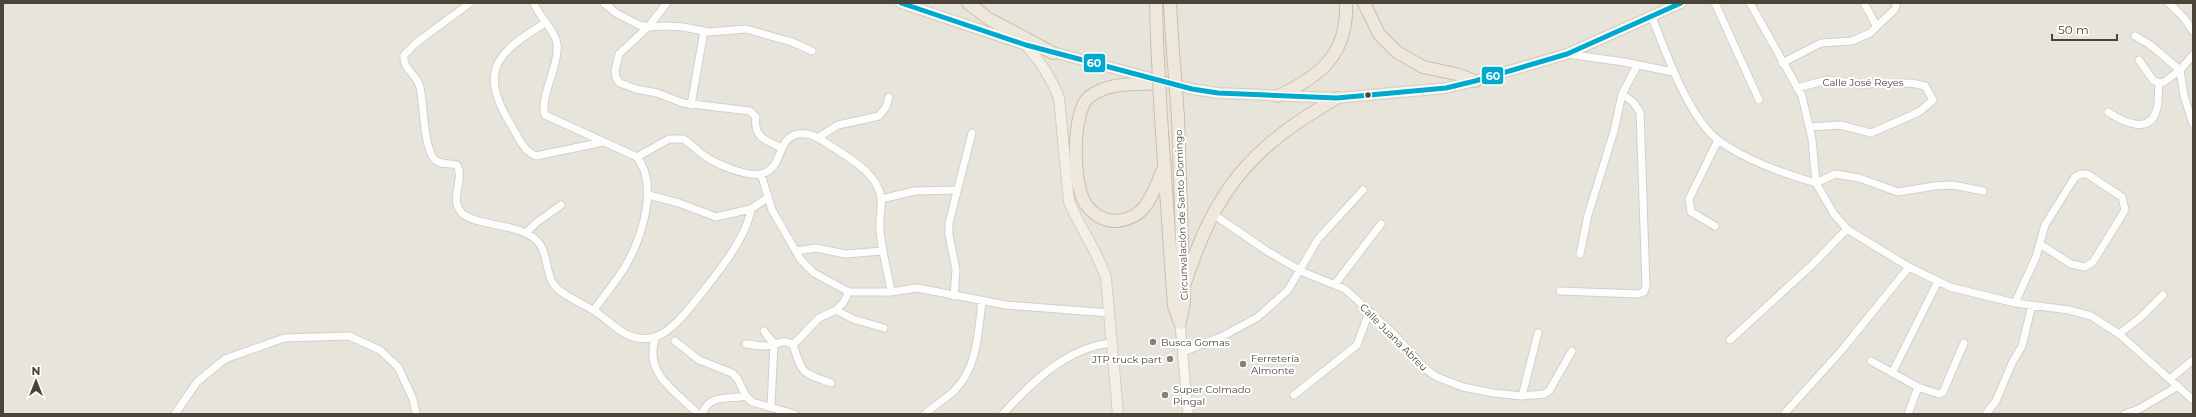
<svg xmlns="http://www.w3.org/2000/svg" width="2196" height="417" font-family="Montserrat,sans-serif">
<rect width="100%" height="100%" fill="#f4f2ee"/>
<!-- residential -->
<path fill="#e7e4dc" d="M3,3H2193V414H3Z"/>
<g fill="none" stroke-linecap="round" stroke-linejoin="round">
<defs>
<path id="minor" d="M470,3L416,43L404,55C402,69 417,74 420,87C424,105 423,143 434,159C439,165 450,163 457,165C465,179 449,198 461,212C473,226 515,223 534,238C548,249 545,267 552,282C559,294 580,302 591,309C604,316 613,327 626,334C658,350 678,322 697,299C715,276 747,238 751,209
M534,3C539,17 554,29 557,43C560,64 539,98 545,115L637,157C659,185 642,237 626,265C617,281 604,295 594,310
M604,3L616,13L639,25L648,27L665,26L683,27L709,32L746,29L792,42L812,51
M667,3L648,27L619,54L615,71L616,78L620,83L636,89L657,93L683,103L750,111L756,117C753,137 766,141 782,148
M1715,3L1759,100
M1750,3L1802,96L1812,139L1816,183L1834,214L1847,229L1909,267L1950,287L2015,303L2069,310L2091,316L2119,334L2193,400
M1864,3L1876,25
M2169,3L2184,18L2193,31
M1652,17C1665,51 1689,118 1718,140C1747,161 1783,173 1816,183L1835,174L1859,178L1898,192L1934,186L1953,185L1983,191
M545,23C496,53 478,71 511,125C518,136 523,151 536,156L603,142
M2135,36L2149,44L2180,70L2164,82L2159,83L2153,80L2139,60
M1567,54L1624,62L1673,72
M2193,55L2180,70L2184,96L2193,124
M1782,63L1821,43L1852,41L1870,33L1895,9L1897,3
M1797,88L1827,80L1862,84L1911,83L1925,86L1933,100L1919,112L1871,133L1840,125L1810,127
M691,105L704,31
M2108,112C2123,122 2151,136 2157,108C2159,100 2158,91 2159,83
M819,137L838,125L879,116L886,107L889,97
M637,157L669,139H683C691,143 695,149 702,154C713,163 746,177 761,174C784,169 776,138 798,134C812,132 819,139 831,146C849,158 879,174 881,199C882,209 879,219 880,229C881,250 888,271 891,292
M761,174L772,210L801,260L814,273L849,292H891L917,288L1006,305L1109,313
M649,195L679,203L716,217L751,209L767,198
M881,199L915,191L957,190
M1213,214L1267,251L1303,272L1345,289L1394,334L1424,368L1437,377L1463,387L1493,393L1522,396L1544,394L1549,391L1572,351
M1715,226L1691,212L1689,199L1718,140
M526,233L536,223L561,205
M796,251L816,248L845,254L883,251
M1580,254L1588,215L1614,131L1622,94L1637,66
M1335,284L1381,224
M1560,291L1638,294L1644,292L1646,286L1640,112L1633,102L1622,94
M954,296L956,270L949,235V223L972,133
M2015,303L2036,257L2045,225L2075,177L2081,174H2087L2122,197L2125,210L2093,262L2085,267L2071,264L2040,244
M836,310L853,319L884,328
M764,331L774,344L771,406
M2119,334L2141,317L2163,295
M655,339C644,375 677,392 698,414
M1730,340L1813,264L1847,229
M675,341L699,360L732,373L737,378L746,396L752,402L794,414
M746,344C753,345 759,346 766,346C776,346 783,337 793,345C803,375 801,372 831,383
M793,345L819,318L836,310L843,303L849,292
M1183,352L1223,336L1258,317L1288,290L1318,239L1363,190
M1871,361L1918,387L1939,394L1943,392L1964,343
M1892,373L1938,281
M2170,379L2193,360
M1294,395L1357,345L1369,312
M1522,396L1538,333
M175,414L197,382L225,359L284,338L349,336L380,350L398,367L413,399L416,414
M702,414C710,393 728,400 746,396
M925,414C934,406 945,399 954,391C978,367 978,333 982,301
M1003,414C1031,383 1067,347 1112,343
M1784,414L1841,351L1909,267
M1908,414L1918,387
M1986,414L1996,401L2012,363L2022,346L2032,305
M2125,414L2139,409L2178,386"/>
<path id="secondary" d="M1180,323L1188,414"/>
<path id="primary" d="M901,3L1026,45L1192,89L1218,93L1337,98L1446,88L1475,81L1567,54L1681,3
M1026,45C1041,62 1051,77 1059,98L1069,202C1080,228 1097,250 1106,278L1118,414"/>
<path id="motorway" d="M968,3L989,19L1053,53
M1156,3L1157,40
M1170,3L1172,38
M1364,3L1379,34L1397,52L1423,67L1456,74L1475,81
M1278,96C1321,76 1348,54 1346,3
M1178,117L1184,303L1180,321
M1161,118L1172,278L1174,305L1180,323
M1165,165C1159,178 1154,195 1145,206C1139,215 1127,220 1117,221C1107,222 1094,215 1088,207C1072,191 1071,112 1089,97C1110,80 1142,85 1168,83
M1184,286C1215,190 1249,148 1337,98"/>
</defs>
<!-- minor casing -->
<use href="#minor" stroke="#d2d0cb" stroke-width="9"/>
<!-- secondary casing -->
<use href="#secondary" stroke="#d3cfc5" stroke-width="11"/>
<!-- primary casing -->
<use href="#primary" stroke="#d6cebb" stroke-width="12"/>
<!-- motorway casing -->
<use href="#motorway" stroke="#ccbfa9" stroke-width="14"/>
<!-- minor -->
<use href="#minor" stroke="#fdfdfc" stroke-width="7"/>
<!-- secondary -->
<use href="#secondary" stroke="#f7f6f1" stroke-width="9"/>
<!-- primary -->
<use href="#primary" stroke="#f2efe6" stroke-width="10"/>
<!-- motorway -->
<use href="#motorway" stroke="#ede8db" stroke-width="12"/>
<defs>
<path id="motorway-bridge" d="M1172,38L1178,117
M1157,40L1161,118"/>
</defs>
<!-- motorway-bridge casing -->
<use href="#motorway-bridge" stroke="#ccbfa9" stroke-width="14" stroke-linecap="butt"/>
<!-- motorway-bridge -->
<use href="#motorway-bridge" stroke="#ede8db" stroke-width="12"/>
<defs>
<path id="bus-1" d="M901,3L1026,45L1192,89L1218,93L1337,98L1446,88L1475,81L1567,54L1681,3"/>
</defs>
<!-- bus-1 casing -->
<use href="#bus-1" stroke="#fff" stroke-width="8"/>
<!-- bus-1 -->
<use href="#bus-1" stroke="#00a9ce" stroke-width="5"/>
</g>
<!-- markers -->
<circle fill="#4b4439" stroke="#fff" stroke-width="1.5" cx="1368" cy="95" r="3.5"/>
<g fill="#868178" stroke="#fff" stroke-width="1.5">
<circle cx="1153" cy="342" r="4"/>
<circle cx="1170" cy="359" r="4"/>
<circle cx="1243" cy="364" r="4"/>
<circle cx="1165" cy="395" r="4"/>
</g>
<g text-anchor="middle" stroke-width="4" stroke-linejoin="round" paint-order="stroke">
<!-- street labels -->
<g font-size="10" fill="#4b4439" stroke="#fff">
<text x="1863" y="86">Calle José Reyes</text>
<text transform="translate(1181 215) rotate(-92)" y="4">Circunvalación de Santo Domingo</text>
<text transform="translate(1394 337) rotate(45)" y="4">Calle Juana Abreu</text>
</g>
<!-- poi labels -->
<g font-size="10" fill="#4b4439" stroke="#fff" text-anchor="start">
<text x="1161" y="346">Busca Gomas</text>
<text x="1251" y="362">Ferretería<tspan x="1251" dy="12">Almonte</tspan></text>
<text x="1162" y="363" text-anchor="end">JTP truck part</text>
<text x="1173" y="393">Super Colmado<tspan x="1173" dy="12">Pingal</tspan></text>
</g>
</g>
<g stroke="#fff" stroke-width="1.5">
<rect x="1083" y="53" width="23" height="20" rx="4" fill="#00a9ce"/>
<rect x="1481" y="66" width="23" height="19" rx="4" fill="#00a9ce"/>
</g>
<g font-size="11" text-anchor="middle" font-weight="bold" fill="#fff">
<text x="1094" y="67">60</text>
<text x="1493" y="80">60</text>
</g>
<!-- border -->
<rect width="2196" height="417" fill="none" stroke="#4b4439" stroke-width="8"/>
<!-- north arrow -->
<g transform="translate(36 381)" stroke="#ffffff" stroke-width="3" paint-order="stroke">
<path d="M0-3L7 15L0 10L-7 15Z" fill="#4b4439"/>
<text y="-6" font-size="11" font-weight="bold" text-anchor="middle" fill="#4b4439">N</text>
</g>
<!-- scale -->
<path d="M2052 34v6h65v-6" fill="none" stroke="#4b4439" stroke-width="2"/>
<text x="2058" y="34" font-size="12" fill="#4b4439" stroke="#ffffff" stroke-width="3" paint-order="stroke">50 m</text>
</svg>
